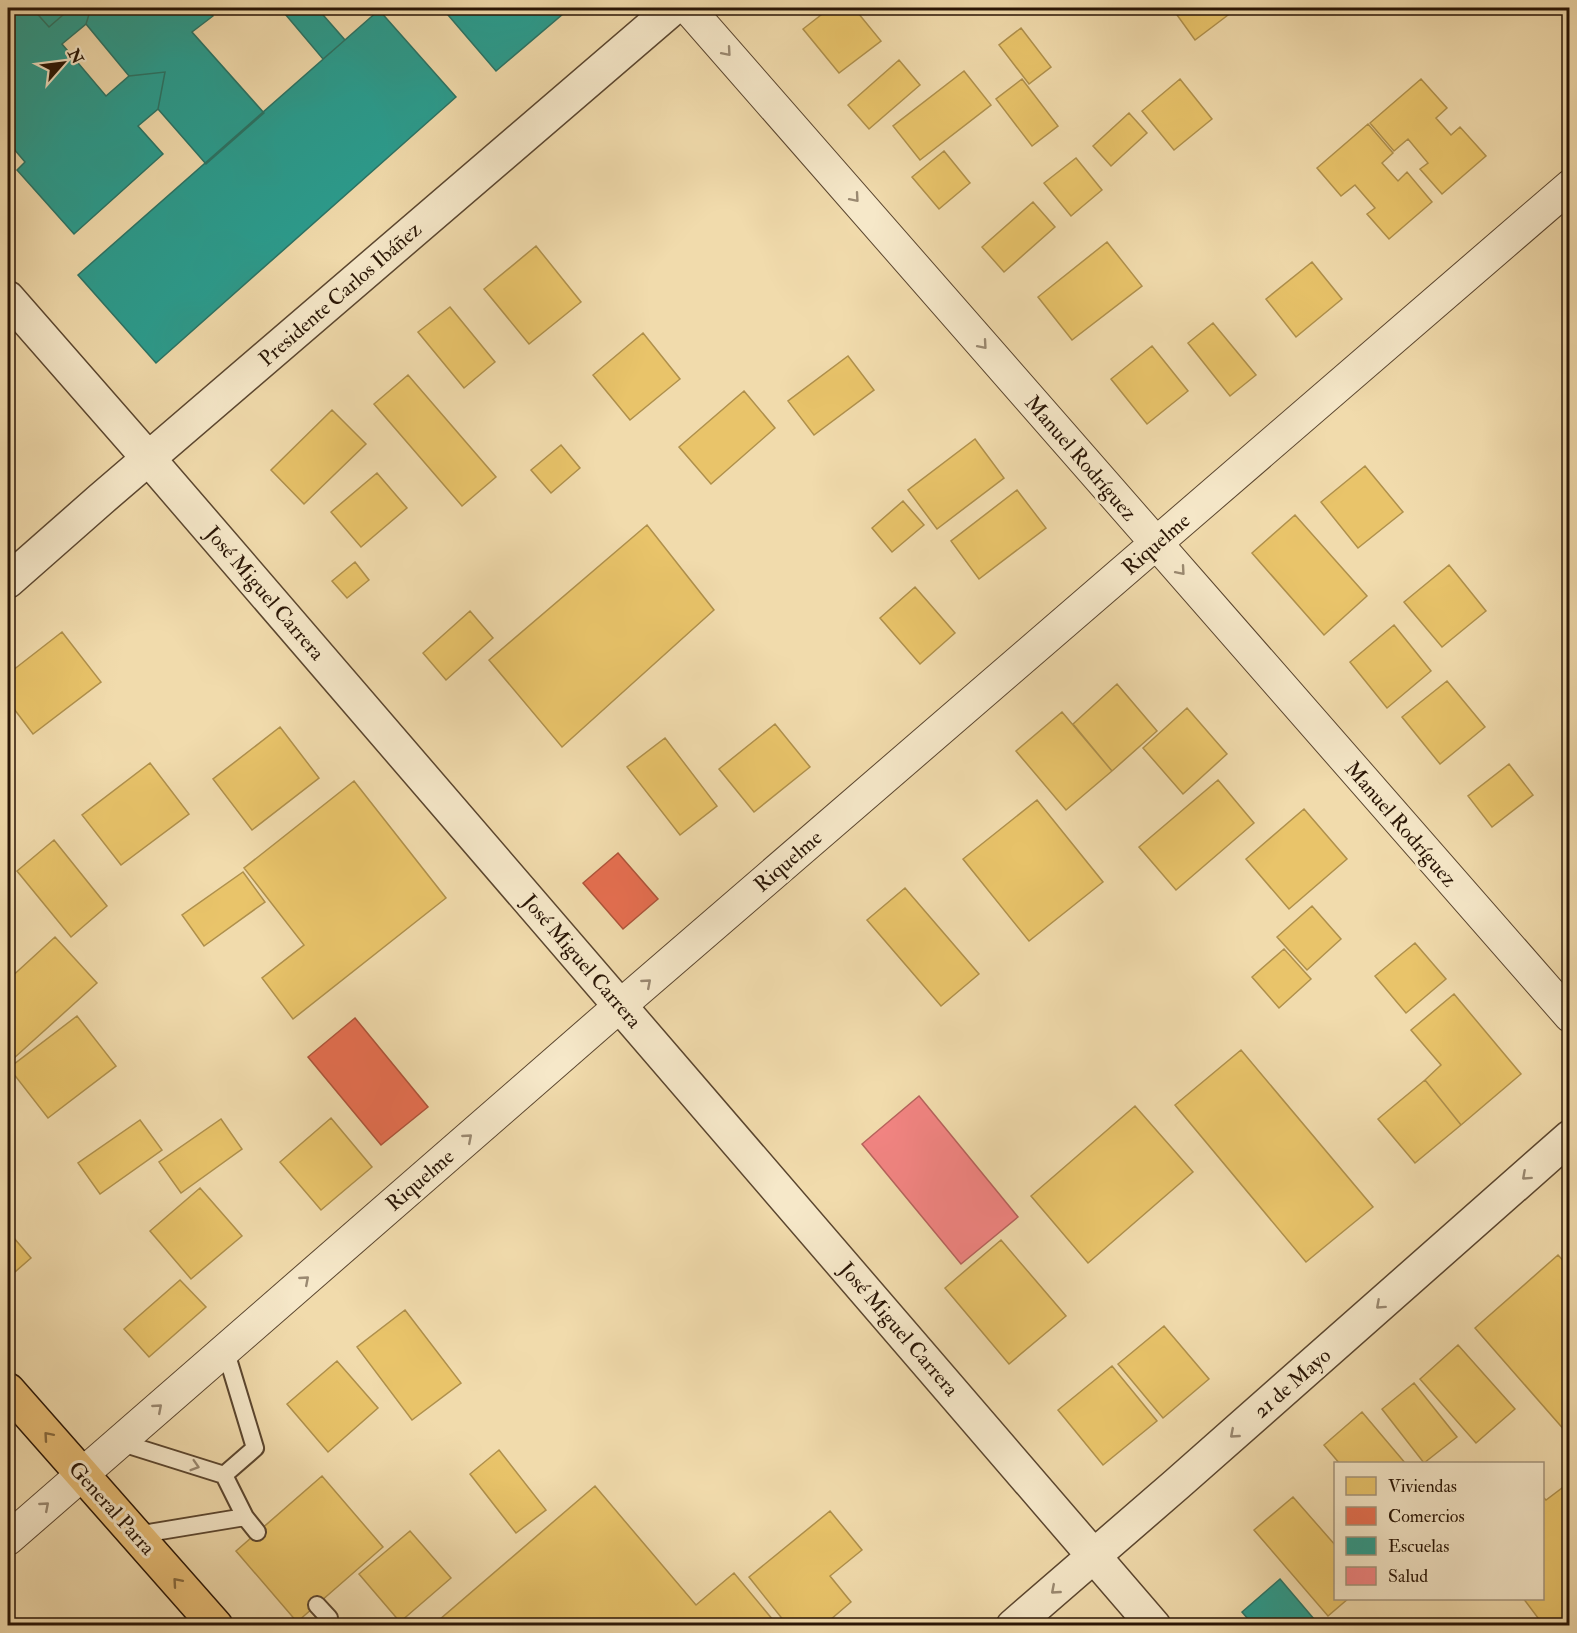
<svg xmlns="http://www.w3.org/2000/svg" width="1577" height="1633" font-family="'IM FELL Double Pica',serif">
<rect width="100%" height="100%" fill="#f1dbac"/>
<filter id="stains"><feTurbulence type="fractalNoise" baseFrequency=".00333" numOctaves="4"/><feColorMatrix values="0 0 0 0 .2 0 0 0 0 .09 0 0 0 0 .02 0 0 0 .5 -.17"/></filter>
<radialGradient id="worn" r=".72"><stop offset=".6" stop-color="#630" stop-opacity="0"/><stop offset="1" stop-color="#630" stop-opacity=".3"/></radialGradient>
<!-- homes -->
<path fill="#e9c46a" stroke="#af904c" stroke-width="1.5" d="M830,8H854L881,41L839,73L803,29Z
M1172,8H1235L1236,9L1195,40Z
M1021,28L1051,67L1029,84L999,45Z
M899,60L920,85L869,129L848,105Z
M964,71L991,105L920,160L893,126Z
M1022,79L1058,126L1032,146L996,99Z
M1180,79L1212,119L1174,150L1142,111Z
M1421,79L1447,108L1436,118L1451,135L1460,127L1486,156L1442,194L1420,169L1428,163L1408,139L1394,151L1370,123Z
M1129,113L1147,133L1111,166L1093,146Z
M1368,124L1393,153L1382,163L1398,181L1407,172L1432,202L1389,239L1367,214L1375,208L1355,185L1341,196L1317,168Z
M944,151L970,183L939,209L912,177Z
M1076,158L1102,190L1071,216L1044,183Z
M1033,202L1055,227L1004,272L982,247Z
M1107,242L1142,286L1072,340L1038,297Z
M536,246L581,302L529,344L484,289Z
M1312,262L1342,299L1296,337L1266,299Z
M450,307L495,362L464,388L418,332Z
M1213,323L1256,375L1230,396L1188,343Z
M643,333L680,379L630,420L593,375Z
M1152,346L1188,391L1147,424L1111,379Z
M848,356L874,390L814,435L788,401Z
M408,375L496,477L462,506L374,404Z
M744,391L775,428L711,484L679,447Z
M332,410L366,444L304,504L271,470Z
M975,439L1004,478L937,529L908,490Z
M561,445L580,468L551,493L531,470Z
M1365,466L1403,512L1358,548L1321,502Z
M377,473L407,508L361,547L331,512Z
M1017,490L1046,528L979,579L951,541Z
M903,501L924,525L892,552L872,528Z
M1295,515L1367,596L1324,635L1252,553Z
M647,525L714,610L562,747L489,660Z
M355,562L369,580L347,598L332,581Z
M1449,565L1486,611L1442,647L1404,602Z
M915,587L955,633L920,664L880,618Z
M470,611L493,638L446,680L423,653Z
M1394,625L1431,671L1387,708L1350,662Z
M62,632L101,682L33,734L8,701V674Z
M1447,681L1485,727L1440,764L1402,717Z
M1117,684L1157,731L1112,771L1073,724Z
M1187,708L1227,754L1183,794L1143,748Z
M1062,712L1112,771L1066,810L1016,751Z
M775,724L810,767L754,812L719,769Z
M280,727L319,778L252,830L213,779Z
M665,738L717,806L680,835L627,767Z
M150,763L189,814L121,865L82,815Z
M1509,764L1533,795L1492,827L1468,796Z
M1218,780L1254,823L1176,890L1139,847Z
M354,781L446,898L293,1019L262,978L304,945L244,868Z
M1037,800L1103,882L1029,941L963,859Z
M1304,809L1347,859L1289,909L1246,859Z
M54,840L107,906L71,937L17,871Z
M243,872L265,902L204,946L182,915Z
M905,888L979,974L941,1006L867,920Z
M1312,906L1341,939L1307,970L1277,937Z
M55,937L97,983L13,1059L8,1053V980Z
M1415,943L1446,979L1406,1013L1375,976Z
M1284,949L1311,979L1279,1008L1252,977Z
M1454,994L1521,1074L1461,1125L1425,1080L1441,1065L1411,1030Z
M77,1016L116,1066L48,1118L9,1068Z
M1241,1050L1373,1207L1306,1262L1175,1105Z
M1425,1080L1461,1125L1415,1163L1378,1119Z
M1135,1106L1193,1172L1088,1263L1031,1196Z
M331,1118L372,1167L321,1210L280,1162Z
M221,1119L242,1149L181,1193L159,1162Z
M140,1120L162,1150L100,1194L78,1163Z
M200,1188L242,1236L191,1279L150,1231Z
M8,1231L31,1258L8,1278Z
M1001,1240L1066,1316L1009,1364L945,1288Z
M1558,1255L1570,1268V1429L1566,1432L1475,1328Z
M180,1280L206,1307L149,1357L124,1329Z
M405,1310L461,1383L412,1420L357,1347Z
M1164,1326L1209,1379L1163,1418L1118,1364Z
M1458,1345L1515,1409L1476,1443L1420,1379Z
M337,1361L378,1408L328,1452L287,1404Z
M1112,1366L1157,1421L1103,1465L1058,1410Z
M1414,1383L1457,1437L1424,1463L1382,1409Z
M1362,1412L1406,1464H1340L1324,1445Z
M499,1450L546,1510L516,1533L470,1474Z
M322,1476L383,1547L297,1622L236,1551Z
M1570,1482V1626H1544L1523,1598H1542V1496L1546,1500Z
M595,1486L696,1605L734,1573L778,1626H432Z
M1293,1497L1336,1546V1598H1349L1328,1616L1254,1530Z
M830,1511L862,1550L830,1576L851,1602L823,1626H788L749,1577Z
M410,1531L451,1578L400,1622L359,1574Z"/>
<!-- shops -->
<path fill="#e76f51" stroke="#ae543a" stroke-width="1.5" d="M618,853L658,899L623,929L583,883Z
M355,1018L428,1107L381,1145L308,1057Z"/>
<!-- schools -->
<path fill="#2a9d8f" stroke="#2a7466" stroke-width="1.5" d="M8,8H32L49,27L71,8H91L86,24L62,44L106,96L129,76L165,72L158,109L138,126L163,154L74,234L17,170L25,162L8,142Z
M32,8H71L49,27Z
M91,8H206L213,16L192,32L264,113L206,164L158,109L165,72L129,76L86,24Z
M280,8H317L345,40L323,59Z
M442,8H570L496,71Z
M379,10L456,97L156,363L78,275Z
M1280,1579L1320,1626H1254L1242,1612Z"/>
<!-- health -->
<path fill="#f28482" stroke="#b6635c" stroke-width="1.5" d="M919,1096L1018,1217L961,1264L862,1144Z"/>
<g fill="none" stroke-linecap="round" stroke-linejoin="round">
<defs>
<path id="service" d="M119,1442L224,1475L255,1448L225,1349
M224,1475L245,1517
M136,1535L245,1517L257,1532
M317,1605L329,1618L326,1626"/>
<path id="minor" d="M688,8L1570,1016
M8,1539L621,1005L1570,186"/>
<path id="tertiary" d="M8,298L148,458L1154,1626
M8,581L100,500L673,8
M1013,1626L1177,1484L1570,1137"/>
<path id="primary" d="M8,1390L216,1626"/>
</defs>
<!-- service casing -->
<use href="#service" stroke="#5b462f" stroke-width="20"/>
<!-- minor casing -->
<use href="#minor" stroke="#5b462f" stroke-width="34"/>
<!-- tertiary casing -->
<use href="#tertiary" stroke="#5b462f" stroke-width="36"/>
<!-- primary casing -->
<use href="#primary" stroke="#291505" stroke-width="36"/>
<!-- service -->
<use href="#service" stroke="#f6e8c9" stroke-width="16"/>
<!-- minor -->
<use href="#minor" stroke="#f6e8c9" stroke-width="32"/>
<!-- tertiary -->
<use href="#tertiary" stroke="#f6e8c9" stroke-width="33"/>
<!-- primary -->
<use href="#primary" stroke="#e8be76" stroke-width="33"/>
</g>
<!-- one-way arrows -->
<defs><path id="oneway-chevron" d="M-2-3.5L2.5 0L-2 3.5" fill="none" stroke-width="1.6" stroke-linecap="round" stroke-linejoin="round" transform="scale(1.5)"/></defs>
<g stroke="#9a8971">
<use href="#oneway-chevron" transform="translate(727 52) rotate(49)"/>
<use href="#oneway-chevron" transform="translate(855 198) rotate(49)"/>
<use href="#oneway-chevron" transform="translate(983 345) rotate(49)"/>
<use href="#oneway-chevron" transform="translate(1181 571) rotate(49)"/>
<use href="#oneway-chevron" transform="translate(647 983) rotate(-41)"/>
<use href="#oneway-chevron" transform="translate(468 1138) rotate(-41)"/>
<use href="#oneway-chevron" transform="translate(1526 1176) rotate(138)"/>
<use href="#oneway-chevron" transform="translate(305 1280) rotate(-41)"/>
<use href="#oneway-chevron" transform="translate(1380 1305) rotate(138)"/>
<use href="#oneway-chevron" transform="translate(158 1408) rotate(-41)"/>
<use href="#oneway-chevron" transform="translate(1234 1434) rotate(139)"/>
<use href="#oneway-chevron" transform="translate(195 1466) rotate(17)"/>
<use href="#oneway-chevron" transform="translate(45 1506) rotate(-41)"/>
<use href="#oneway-chevron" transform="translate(1055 1590) rotate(139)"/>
</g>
<g stroke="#886a3e">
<use href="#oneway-chevron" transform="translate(48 1436) rotate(-131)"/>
<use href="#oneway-chevron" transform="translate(177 1582) rotate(-131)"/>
</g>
<g text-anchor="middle" stroke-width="6" stroke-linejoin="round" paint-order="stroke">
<!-- street labels -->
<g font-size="21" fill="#291505" stroke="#f6e8c9">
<text transform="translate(340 294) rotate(-41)" y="7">Presidente Carlos Ibáñez</text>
<text transform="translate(1081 458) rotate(49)" y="7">Manuel Rodríguez</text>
<text transform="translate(1156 544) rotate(-41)" y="7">Riquelme</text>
<text transform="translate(265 593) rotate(49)" y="7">José Miguel Carrera</text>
<text transform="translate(1401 824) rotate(49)" y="7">Manuel Rodríguez</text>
<text transform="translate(788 861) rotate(-41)" y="7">Riquelme</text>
<text transform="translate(582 961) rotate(49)" y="7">José Miguel Carrera</text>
<text transform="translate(420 1180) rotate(-41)" y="7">Riquelme</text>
<text transform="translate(899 1329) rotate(49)" y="7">José Miguel Carrera</text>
<text transform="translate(1292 1383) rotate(-41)" y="7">21 de Mayo</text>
<text transform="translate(112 1508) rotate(48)" y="7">General Parra</text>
</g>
</g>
<!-- margin -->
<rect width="1577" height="1633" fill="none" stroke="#f1dbac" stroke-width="30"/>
<rect x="9" y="9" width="1559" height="1615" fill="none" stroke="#291505" stroke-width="3"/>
<rect x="15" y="15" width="1547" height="1603" fill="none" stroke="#291505" stroke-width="1.5"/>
<!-- legend -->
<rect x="1334" y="1462" width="210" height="138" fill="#f6e8c9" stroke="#a4947b" stroke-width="1.5"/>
<rect x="1346" y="1477" width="30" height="18" fill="#e9c46a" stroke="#a4947b" stroke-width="1.5"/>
<text x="1388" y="1492" font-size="18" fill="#291505">Viviendas</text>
<rect x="1346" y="1507" width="30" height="18" fill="#e76f51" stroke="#a4947b" stroke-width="1.5"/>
<text x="1388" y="1522" font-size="18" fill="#291505">Comercios</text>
<rect x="1346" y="1537" width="30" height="18" fill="#2a9d8f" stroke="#a4947b" stroke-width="1.5"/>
<text x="1388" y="1552" font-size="18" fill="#291505">Escuelas</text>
<rect x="1346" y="1567" width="30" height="18" fill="#f28482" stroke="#a4947b" stroke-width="1.5"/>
<text x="1388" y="1582" font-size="18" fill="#291505">Salud</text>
<!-- north arrow -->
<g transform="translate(63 63) rotate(62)" stroke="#f6e8c9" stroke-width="4.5" paint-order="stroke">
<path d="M0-4.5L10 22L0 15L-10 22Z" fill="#291505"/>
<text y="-9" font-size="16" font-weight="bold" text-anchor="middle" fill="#291505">N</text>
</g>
<rect width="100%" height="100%" filter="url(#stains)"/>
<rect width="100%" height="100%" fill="url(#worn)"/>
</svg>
